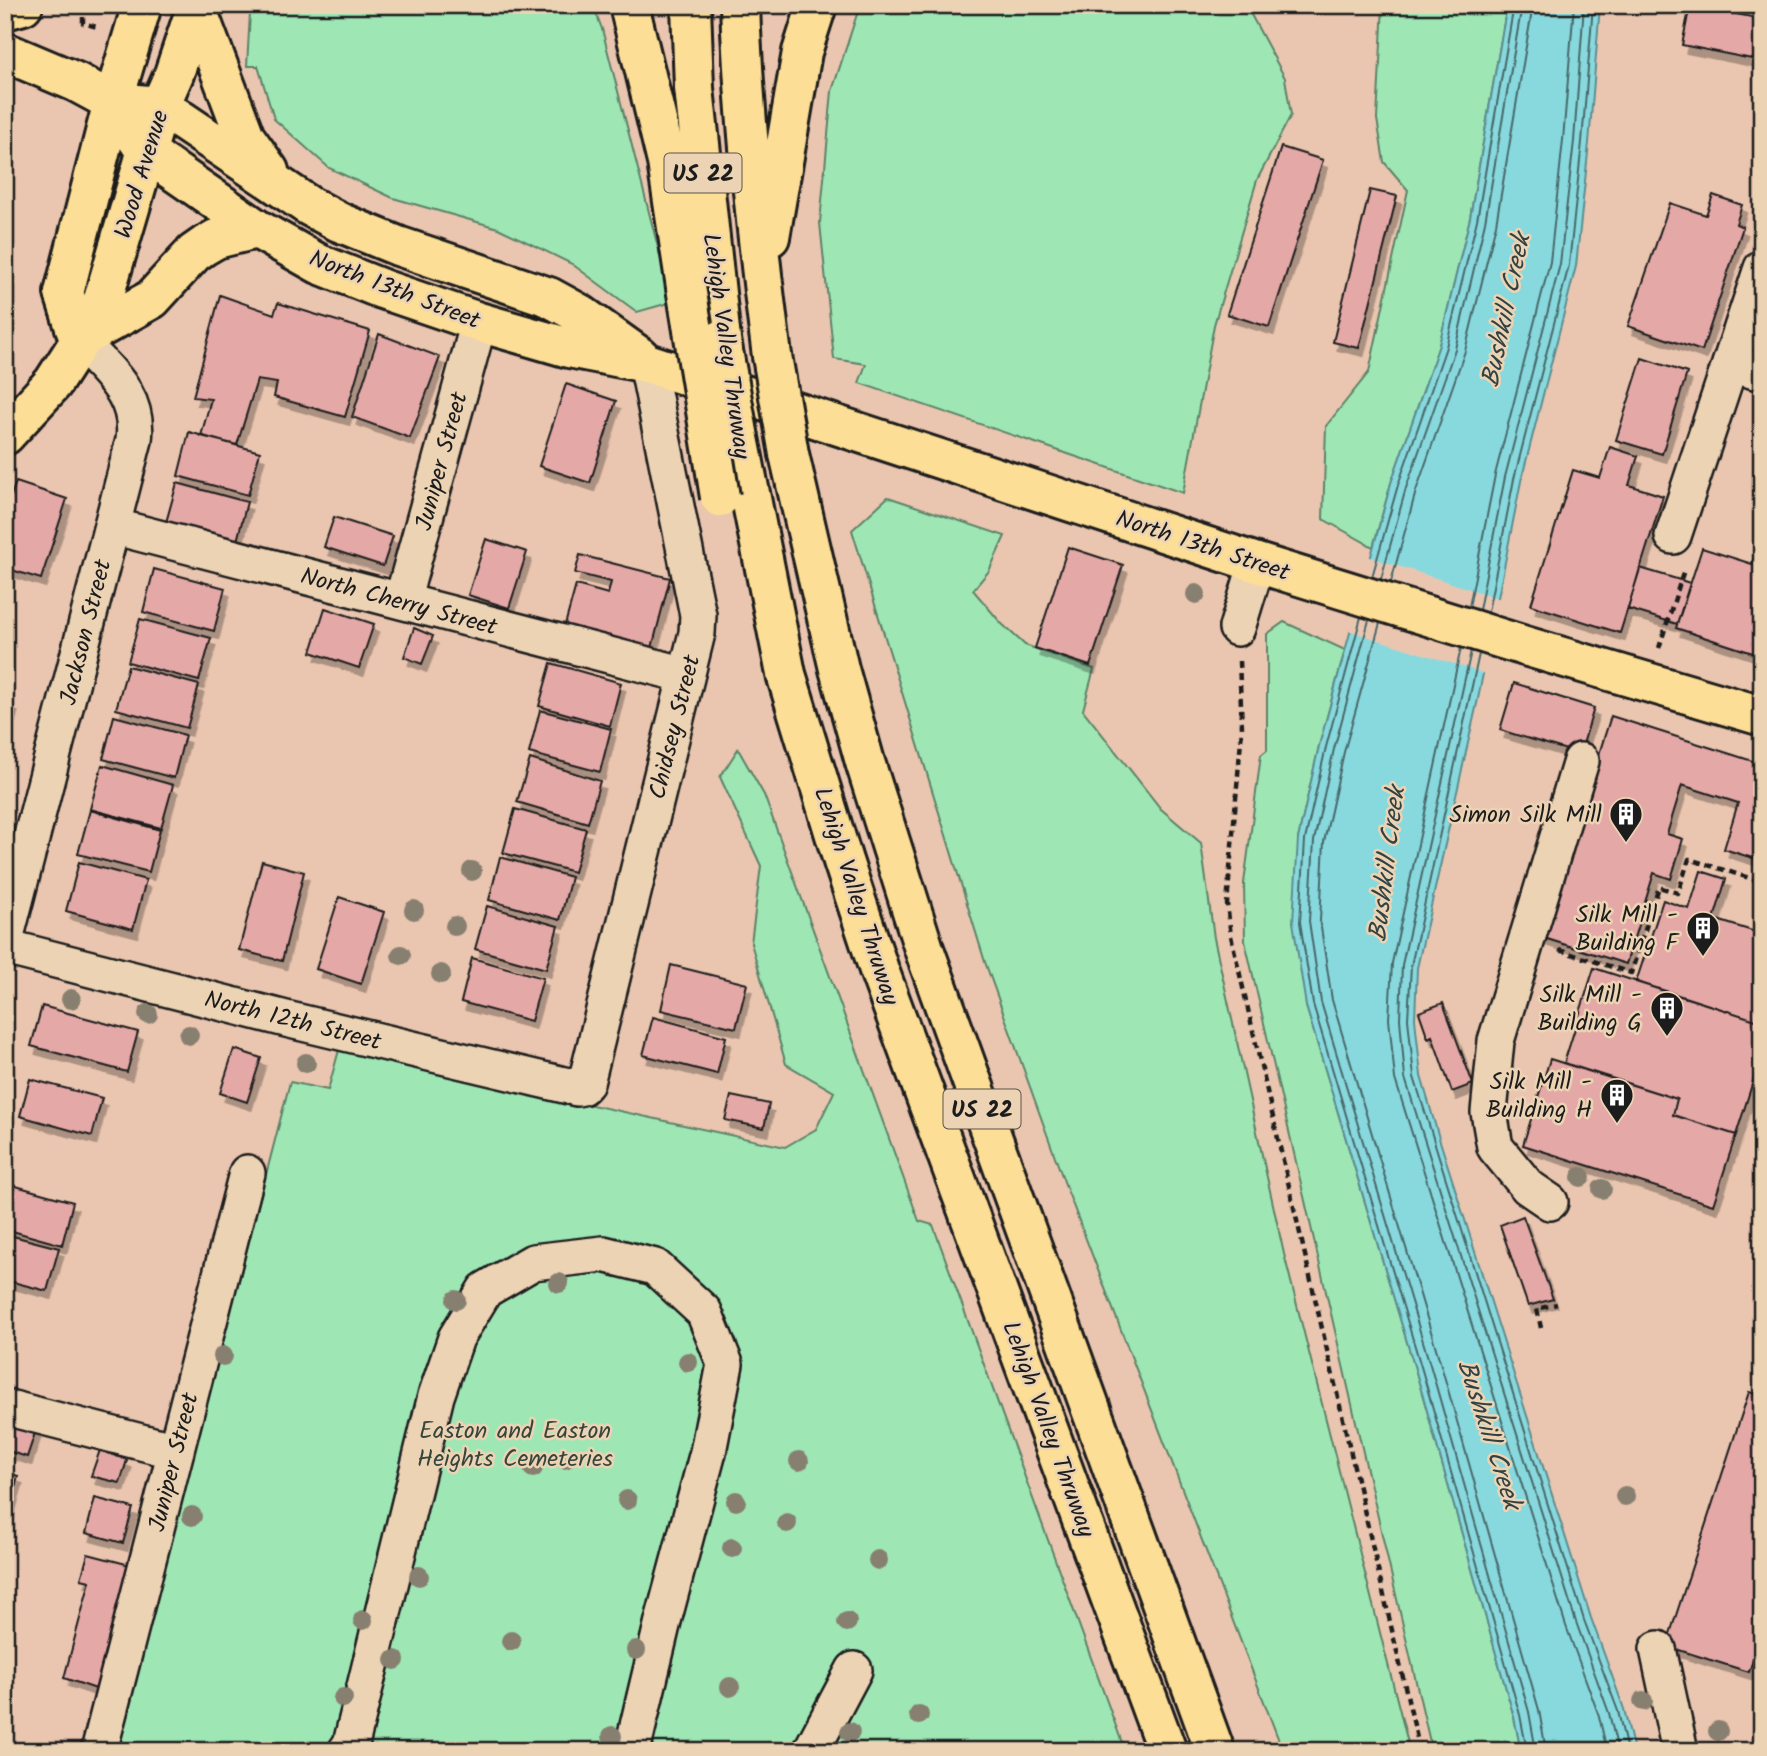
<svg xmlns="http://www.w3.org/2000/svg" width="1767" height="1756" font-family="Kalam,sans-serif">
<defs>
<filter id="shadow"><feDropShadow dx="4.5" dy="8" stdDeviation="0" flood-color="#0004"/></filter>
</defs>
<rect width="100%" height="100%" fill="#eac6b0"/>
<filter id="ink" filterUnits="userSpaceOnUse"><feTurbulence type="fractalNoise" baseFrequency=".0143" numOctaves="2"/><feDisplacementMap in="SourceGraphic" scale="14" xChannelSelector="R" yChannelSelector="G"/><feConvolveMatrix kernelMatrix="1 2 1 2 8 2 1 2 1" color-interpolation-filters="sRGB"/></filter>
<g filter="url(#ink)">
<!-- green -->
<path fill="#9ee7b5" stroke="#5d8268" stroke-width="2" d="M253,5H593L602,29L672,302L637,312L572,264L498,228L393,198L329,168L274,119L258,66H247L250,13Z
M860,5H1250L1249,11L1285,78L1291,115L1257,180L1214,325L1183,493L859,383L866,364L834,359L820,223L832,91Z
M1383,5H1507L1470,218L1439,345L1391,483L1373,547L1323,519L1326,426L1369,372L1408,190L1384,162L1377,119Z
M888,497L1005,536L989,571L973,590L1001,623L1025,645L1094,669L1083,710L1161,809L1201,843L1214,938L1284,1254L1410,1751H1283L1066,1187L985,962L852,530Z
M1284,622L1345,650L1319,746L1298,839L1306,1006L1416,1372L1514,1717L1521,1751H1432L1245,941L1244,883L1261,755L1267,750V634Z
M738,749L764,795L919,1221L933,1225L1125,1751H117L290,1082L328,1090L339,1050L785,1147L816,1129L834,1092L786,1064L751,943L761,866L720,777Z"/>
<!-- water -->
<path fill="#88d9de" stroke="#5d8d90" stroke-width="2" d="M1507,5H1600L1589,143L1576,266L1521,481L1478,699L1417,968L1415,1019L1421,1076L1439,1138L1591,1618L1624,1709L1634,1751H1521L1514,1717L1416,1372L1306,1006L1293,922L1298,839L1319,746L1391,483L1439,345L1470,218Z"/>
<!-- pier -->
<path fill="#eac6b0" d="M1367,556L1501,599L1486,674L1347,630Z"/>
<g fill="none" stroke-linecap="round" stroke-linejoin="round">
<!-- shore -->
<path stroke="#47686a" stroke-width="2" d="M1372,577L1398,485L1446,347L1477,220L1514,5
M1381,579L1406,488L1455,349L1485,222L1522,5
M1391,582L1416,491L1465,351L1496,224L1533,5
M1469,607L1495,475L1550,262L1563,140L1574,5
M1479,610L1505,477L1560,264L1574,141L1584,5
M1488,612L1514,479L1569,265L1582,142L1593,5
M1361,617L1326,747L1305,840L1300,922L1313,1004L1422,1370L1520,1715L1527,1751
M1369,620L1334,749L1314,841L1309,921L1321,1002L1431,1368L1529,1712L1536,1751
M1380,623L1344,752L1324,842L1320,921L1332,1000L1441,1365L1539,1710L1546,1751
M1461,648L1392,963L1389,1019L1395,1079L1566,1626L1599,1716L1607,1751
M1471,651L1402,965L1400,1019L1405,1078L1576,1622L1609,1713L1618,1751
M1479,654L1411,966L1408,1019L1414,1077L1584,1620L1618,1711L1627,1751"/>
</g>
<!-- building -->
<path fill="#e4a9a7" stroke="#1c1c1c" stroke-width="2" filter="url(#shadow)" d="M1690,5L1762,19V61L1682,45Z
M1281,147L1323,160L1269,327L1227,314Z
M1370,190L1397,196L1359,348L1333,342Z
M1713,195L1742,205L1736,224L1743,227L1702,351L1628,326L1670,203L1706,215Z
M220,295L274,314L278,303L370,331L345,417L274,397L277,383L257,380L237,445L201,436L211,399L193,397Z
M379,334L440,357L410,438L352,417Z
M1642,358L1687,373L1662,454L1616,440Z
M566,384L616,401L590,483L539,466Z
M189,432L260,452L248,495L178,476Z
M1610,447L1638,456L1629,485L1663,496L1620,633L1531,605L1573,470L1600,478Z
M16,482L67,499L41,579L5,568V513Z
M177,483L247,502L236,545L165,526Z
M334,517L393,536L383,566L324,547Z
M1762,534V656L1676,628L1702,548L1752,564Z
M486,539L527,552L509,608L468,595Z
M1068,547L1123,565L1090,666L1035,648Z
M580,555L670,578L652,648L565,625L576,585L608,594L611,582L575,573Z
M1640,568L1690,583L1677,624L1628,609Z
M154,569L225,588L214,631L143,612Z
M325,608L374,624L359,668L311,652Z
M140,619L211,638L199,681L128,662Z
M414,628L433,636L422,664L404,657Z
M551,663L621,683L610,726L539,706Z
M128,666L199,685L187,728L116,709Z
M1514,683L1594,708L1580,754L1500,730Z
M5,702L13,704L6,729H5Z
M540,710L611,729L600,772L529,753Z
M114,716L185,735L174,778L103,759Z
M1611,716L1762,764V861L1724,849L1738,803L1682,785L1667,834L1683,839L1671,879L1654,873L1626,964L1541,937Z
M530,759L600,781L588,823L517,802Z
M102,765L173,785L161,828L90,809Z
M515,809L586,829L574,872L503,853Z
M90,810L160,830L149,872L78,854Z
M500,857L571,877L560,920L489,900Z
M262,861L304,872L282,961L239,950Z
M79,862L146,880L133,929L66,911Z
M1701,871L1726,879L1714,919L1762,934V1022L1636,982L1663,900L1689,909Z
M339,897L384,912L361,984L316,969Z
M487,906L558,926L546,969L475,949Z
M472,958L543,978L531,1021L461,1002Z
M671,965L747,984L736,1028L661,1010Z
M1594,968L1762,1022V1053L1736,1135L1673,1115L1677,1099L1564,1063Z
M1443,1003L1473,1084L1452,1092L1432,1036L1428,1038L1419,1012Z
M42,1006L138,1032L127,1072L31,1046Z
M653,1017L726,1037L717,1074L643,1055Z
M234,1049L261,1058L247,1102L220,1093Z
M1550,1059L1677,1099L1673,1115L1736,1135L1713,1205L1523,1145Z
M30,1079L102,1098L92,1136L20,1116Z
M731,1096L769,1104L764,1128L725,1120Z
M5,1183L73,1202L62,1245L5,1229Z
M1523,1216L1553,1299L1528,1306L1500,1225Z
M5,1234L59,1248L47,1291L5,1280Z
M1749,1392L1762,1396V1632L1749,1672L1666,1646Z
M5,1413L38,1424L27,1457L5,1450Z
M100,1450L127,1460L120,1483L91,1476Z
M5,1472L18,1476L5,1523Z
M95,1498L133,1508L123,1543L86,1533Z
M88,1554L130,1565L96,1689L64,1678L90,1581L81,1579Z"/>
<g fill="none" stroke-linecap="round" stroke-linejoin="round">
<defs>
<path id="minor" d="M1730,364L1762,373
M112,526L686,675
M1673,536L1762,268
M402,601L479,322
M1237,628L1257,563
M5,940L134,440C140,394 106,371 79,340
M5,947L290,1020L577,1088L582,1087L586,1083L697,633L698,615L647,363
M1550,1202L1528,1187L1495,1147L1489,1112L1496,1041L1581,761
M5,1407L176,1451
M1658,1649L1680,1751
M99,1751L247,1173
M346,1751L351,1744L436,1396L456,1338L485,1290L533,1262L603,1254L655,1267L704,1312L725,1364L708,1452L663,1621L632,1751
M811,1751L854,1670"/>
<path id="major" d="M196,7L245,137L269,171
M5,10L23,5
M5,52L76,82L113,102L160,106L309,206L339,222L398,246L549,297L580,314L640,357
M113,102L146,152L257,229L319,264L382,289L479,322L569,348L647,363L1257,563L1525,646L1762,716
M80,339L152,299L194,253L204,246L216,239L257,229
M79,340L64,293L113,102L142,5
M5,435L53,383L100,310L160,106L174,74L197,5"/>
<path id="highway" d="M629,5L667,162L686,287
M691,5L694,88L721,340
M740,5C744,123 757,240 772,356
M196,7L198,5
M770,237L802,52L817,5
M739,438L786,674L843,861L879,970L1167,1751
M789,454L839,669L865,762L924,949L1215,1751"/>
</defs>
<!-- minor casing -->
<use href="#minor" stroke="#1c1c1c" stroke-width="40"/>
<!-- major casing -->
<use href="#major" stroke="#1c1c1c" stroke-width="44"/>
<!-- highway casing -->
<use href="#highway" stroke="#1c1c1c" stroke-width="44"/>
<!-- path -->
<path stroke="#1c1c1c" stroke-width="4.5" stroke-dasharray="7 5" stroke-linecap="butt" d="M83,5V23L97,27
M1659,648L1684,570
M1239,661L1242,728L1227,904L1231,936L1420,1751
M1559,950L1631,973L1659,887L1678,893L1689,859L1762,882
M1541,1328L1537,1309L1557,1304"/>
<!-- minor -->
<use href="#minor" stroke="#ecd3b4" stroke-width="35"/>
<!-- major -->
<use href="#major" stroke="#fdde96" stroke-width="38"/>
<!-- highway -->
<use href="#highway" stroke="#fdde96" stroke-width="38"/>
<defs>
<path id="highway-bridge" d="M686,287L720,497
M721,340L739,438
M772,356L789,454"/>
</defs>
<!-- highway-bridge casing -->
<use href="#highway-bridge" stroke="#1c1c1c" stroke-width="44" stroke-linecap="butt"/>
<!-- highway-bridge -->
<use href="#highway-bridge" stroke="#fdde96" stroke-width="38"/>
</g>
<!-- trees -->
<g fill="#877f70">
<circle cx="1196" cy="594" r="10"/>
<circle cx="472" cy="871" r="10"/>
<circle cx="414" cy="910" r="10"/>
<circle cx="455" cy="926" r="10"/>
<circle cx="401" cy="955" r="10"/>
<circle cx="441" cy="974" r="10"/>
<circle cx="71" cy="999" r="10"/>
<circle cx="148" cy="1014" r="10"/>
<circle cx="189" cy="1035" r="10"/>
<circle cx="306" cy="1063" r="10"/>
<circle cx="1581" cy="1177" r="10"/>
<circle cx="1602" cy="1189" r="10"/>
<circle cx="559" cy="1283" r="10"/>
<circle cx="456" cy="1300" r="10"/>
<circle cx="223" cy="1356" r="10"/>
<circle cx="688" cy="1362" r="10"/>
<circle cx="565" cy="1459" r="10"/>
<circle cx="799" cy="1461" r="10"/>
<circle cx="533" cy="1468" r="10"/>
<circle cx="1625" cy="1496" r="10"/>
<circle cx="627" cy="1500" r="10"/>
<circle cx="736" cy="1501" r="10"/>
<circle cx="192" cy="1516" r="10"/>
<circle cx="787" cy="1523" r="10"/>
<circle cx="732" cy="1548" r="10"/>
<circle cx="878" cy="1560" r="10"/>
<circle cx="419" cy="1576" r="10"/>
<circle cx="363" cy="1620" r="10"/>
<circle cx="847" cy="1622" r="10"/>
<circle cx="511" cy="1641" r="10"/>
<circle cx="636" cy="1650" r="10"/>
<circle cx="395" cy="1660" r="10"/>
<circle cx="730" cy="1687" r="10"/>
<circle cx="343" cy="1698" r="10"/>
<circle cx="1643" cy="1701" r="10"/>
<circle cx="919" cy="1715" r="10"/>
<circle cx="1718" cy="1731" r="10"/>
<circle cx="850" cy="1732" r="10"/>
<circle cx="612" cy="1736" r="10"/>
</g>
</g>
<!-- icons -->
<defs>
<symbol id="building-pin" viewBox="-11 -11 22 30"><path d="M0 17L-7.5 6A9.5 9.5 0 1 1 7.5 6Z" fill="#1c1c1c" stroke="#ecd3b4"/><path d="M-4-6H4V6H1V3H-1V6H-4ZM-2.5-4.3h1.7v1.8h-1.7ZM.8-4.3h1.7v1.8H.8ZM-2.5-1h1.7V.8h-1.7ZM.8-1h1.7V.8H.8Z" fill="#fff"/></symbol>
</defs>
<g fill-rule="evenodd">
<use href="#building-pin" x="1607" y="795" width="38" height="52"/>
<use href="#building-pin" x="1684" y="909" width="38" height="52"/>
<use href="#building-pin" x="1648" y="989" width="38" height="52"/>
<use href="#building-pin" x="1598" y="1076" width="38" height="52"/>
</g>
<g text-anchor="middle" stroke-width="5" stroke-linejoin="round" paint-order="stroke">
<!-- shield labels -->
<g fill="#ecd3b4" stroke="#5a534a" stroke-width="2">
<rect x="664.5" y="153.5" width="77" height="39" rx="5"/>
<rect x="943.5" y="1089.5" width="77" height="39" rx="5"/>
</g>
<g font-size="23" font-weight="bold" fill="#1c1c1c">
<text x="703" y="181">US 22</text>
<text x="982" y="1117">US 22</text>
</g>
<!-- street labels -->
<g font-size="24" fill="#1c1c1c" stroke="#ecd3b4">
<text transform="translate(141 174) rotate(-73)" y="8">Wood Avenue</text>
<text transform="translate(395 289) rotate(21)" y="8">North 13th Street</text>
<text transform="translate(727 346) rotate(82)" y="8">Lehigh Valley Thruway</text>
<text transform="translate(441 461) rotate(-75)" y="8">Juniper Street</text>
<text transform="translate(1203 545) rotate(18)" y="8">North 13th Street</text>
<text transform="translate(399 601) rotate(15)" y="8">North Cherry Street</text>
<text transform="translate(85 632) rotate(-76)" y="8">Jackson Street</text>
<text transform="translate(674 727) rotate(-76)" y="8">Chidsey Street</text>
<text transform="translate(857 896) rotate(72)" y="8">Lehigh Valley Thruway</text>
<text transform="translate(293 1020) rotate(14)" y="8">North 12th Street</text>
<text transform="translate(1049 1429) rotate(70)" y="8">Lehigh Valley Thruway</text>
<text transform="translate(173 1462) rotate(-76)" y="8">Juniper Street</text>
</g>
<!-- poi labels -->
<g font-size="24" fill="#1c1c1c" stroke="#ecd3b4" text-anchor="end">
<text x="1602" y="822">Simon Silk Mill</text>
<text x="1678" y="922">Silk Mill -<tspan x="1678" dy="28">Building F</tspan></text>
<text x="1642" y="1002">Silk Mill -<tspan x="1642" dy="28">Building G</tspan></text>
<text x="1592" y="1089">Silk Mill -<tspan x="1592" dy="28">Building H</tspan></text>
</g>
<!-- park labels -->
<g font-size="24" fill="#36453b" stroke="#ecd3b4">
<text x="515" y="1438">Easton and Easton<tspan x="515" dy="28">Heights Cemeteries</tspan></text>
</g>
<!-- water labels -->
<g font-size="26" font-style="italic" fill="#324243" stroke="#ecd3b4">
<text transform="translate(1505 310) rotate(-78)" y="9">Bushkill Creek</text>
<text transform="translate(1386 864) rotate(-83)" y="9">Bushkill Creek</text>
<text transform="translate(1490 1434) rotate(72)" y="9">Bushkill Creek</text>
</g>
</g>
<!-- margin -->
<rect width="1767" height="1756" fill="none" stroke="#ecd3b4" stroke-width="28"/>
<rect x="14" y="14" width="1739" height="1728" fill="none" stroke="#1c1c1c" stroke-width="2.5" filter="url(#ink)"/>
</svg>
